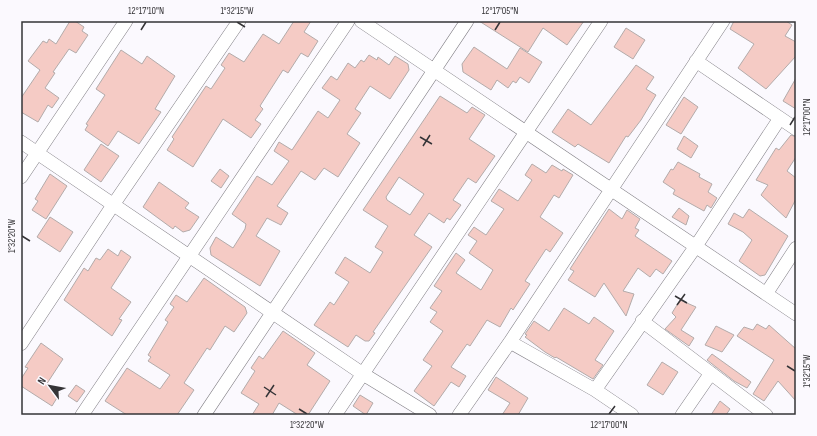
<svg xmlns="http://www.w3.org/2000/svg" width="817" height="436" font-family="'Sofia Sans Condensed',sans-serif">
<rect width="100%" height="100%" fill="#fbf9fe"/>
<!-- building -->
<path fill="#f5cbc5" stroke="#b3abaa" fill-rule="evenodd" d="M70,21H75L84,27L82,31L88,35L76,53L69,49L53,72L55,73L45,88L59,98L52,108L48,105L38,122L21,112V98L40,70L28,61L43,41L47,43L49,39L56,44Z
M294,21H311L304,32L318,41L308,57L301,53L288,73L283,70L260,106L263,109L255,120L261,124L251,138L223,119L193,167L167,150L174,139L172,137L206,86L211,89L225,68L221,65L229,53L244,62L263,34L279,44Z
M479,21H584L567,45L543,28L528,52Z
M734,21H786L792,25L785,36L796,42V56L766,89L738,68L754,44L730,29Z
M626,28L645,40L633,59L614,47Z
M474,47L507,69L520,48L542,62L529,83L520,77L516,83L513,81L508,88L497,80L491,90L463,72L462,64Z
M121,50L142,64L147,56L175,76L155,109L161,112L139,144L118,131L108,146L85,130L88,125L86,124L105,95L96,89Z
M369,55L377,60L378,57L389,65L395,56L408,64L409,70L390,99L370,86L355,109L361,113L347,134L360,143L338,177L324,168L315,180L301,171L277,206L288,213L281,225L267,218L256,236L280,251L260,286L211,255L210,248L216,237L233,248L245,229L246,224L232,214L257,176L272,185L289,161L274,151L279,142L292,150L318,111L328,118L340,100L322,88L331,76L337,80L348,63L355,68L361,60L364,62Z
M636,65L654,77L646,89L656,95L641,120L628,137L626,136L609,163L578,144L575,147L552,132L568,109L591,125Z
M796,78V109L783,101Z
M440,96L467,113L472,107L485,115L469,139L495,156L476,183L468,178L453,200L461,205L450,220L447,218L444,223L429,213L414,235L432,247L373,332L375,333L369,341H365L356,335L348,347L314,325L330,302L334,305L349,282L335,273L345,257L370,273L383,252L375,247L388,226L363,210ZM399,177L424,194L410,215L387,200L386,197Z
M684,97L698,107L681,134L666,125Z
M791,135L796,137V157L787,171L796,178V199L786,218L761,195L768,185L756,180L776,148L779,150Z
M684,136L698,146L691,158L677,149Z
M101,144L119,156L101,182L84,170Z
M678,162L700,174L699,177L712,184L708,192L717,198L711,208L707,205L704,211L673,194L675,190L663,182L671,169L673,170Z
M532,164L546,173L552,165L562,171L563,169L573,175L559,198L554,195L540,217L563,233L550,252L546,249L525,281L530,284L513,310L511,308L500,327L487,320L470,346L467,344L451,367L466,376L459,387L451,382L434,406L414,391L432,366L423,360L443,331L430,322L437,312L430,308L442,291L434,286L456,253L465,260L456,273L481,290L493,270L469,253L477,241L468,235L474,227L486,235L504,209L491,201L499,189L518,201L532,180L525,175Z
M220,169L229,176L221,188L211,181Z
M50,174L67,186L46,219L32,210L38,201L35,199Z
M159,182L189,203L185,208L199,217L190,230L183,232L175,226L173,229L143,207Z
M679,208L689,216L686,225L672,217Z
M609,209L622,219L627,210L640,219L635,228L639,230L635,236L672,261L663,274L656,269L650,277L638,268L623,291L634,294L626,316L604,283L595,297L568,280L574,271L570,269Z
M749,209L788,236L765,275L760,276L739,261L752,240L743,232L728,224L734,213L743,218Z
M50,217L73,232L60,252L37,237Z
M108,249L118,256L121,250L131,257L111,288L131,302L119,319L122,320L112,336L64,300L84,268L88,271L96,258L100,260Z
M204,278L245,307L247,313L234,332L225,326L210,350L207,348L184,383L194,390L177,415H127L105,401L127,368L160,389L170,375L148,361L151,357L148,355L168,322L165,320L174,307L170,304L176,295L187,302Z
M680,300L696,307L681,330L694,338L689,346L665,329L676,317L672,313Z
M564,308L589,324L594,317L614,331L595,360L603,365L593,379L556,357L555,358L545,352L525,337L527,335L525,334L534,321L549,331Z
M757,324L766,329L769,325L796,349V401L778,381L764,401L753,394L774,360L737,336L744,327L753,330Z
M716,326L734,335L722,352L705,345Z
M283,331L315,353L307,365L330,381L308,415H298L279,403L272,415H252L259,404L241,393L255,371L251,368L259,356L263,359Z
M41,343L63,359L46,385L60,393L52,406L21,386V379L28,368L25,367Z
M712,354L751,382L747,388L734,381L707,360Z
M662,362L678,372L663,395L647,385Z
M496,377L528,398L518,415H502L510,403L488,390Z
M76,385L85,391L77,402L68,396Z
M360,395L373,403L366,415L353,406Z
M720,401L730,409L726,415H711Z"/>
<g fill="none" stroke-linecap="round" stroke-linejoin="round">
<defs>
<path id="street" d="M361,21L796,314
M696,61L796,129
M21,142L363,374L430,415
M21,177L126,21
M766,294L796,248
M642,321L766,415
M510,342L595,390L632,415
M21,344L113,205L239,21
M595,390L696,246L780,118
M82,415L348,21
M204,415L467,21
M335,415L601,21
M459,415L510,342L723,21
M682,415L711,373"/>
</defs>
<!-- street casing -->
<use href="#street" stroke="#817f85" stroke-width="14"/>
<!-- street -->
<use href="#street" stroke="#fff" stroke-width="13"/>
</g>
<!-- ticks -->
<path fill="none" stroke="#353437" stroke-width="1.5" d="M237,22L245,27M141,30L146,22M495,30L500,22M790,125L795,117M420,137L432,144M423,146L430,135M22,236L30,241M675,296L687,303M677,305L685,294M787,366L795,371M264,387L276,395M266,397L274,385M299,409L307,414M609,414L615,406"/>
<!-- border -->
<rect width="817" height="436" fill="none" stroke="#fbf9fe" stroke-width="44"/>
<!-- north arrow -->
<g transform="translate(50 386) rotate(302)" stroke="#fbf9fe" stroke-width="3" paint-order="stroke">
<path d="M0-3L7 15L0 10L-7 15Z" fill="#353437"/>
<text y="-6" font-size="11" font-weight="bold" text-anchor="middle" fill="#353437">N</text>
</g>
<rect x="22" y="22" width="773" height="392" fill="none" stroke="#353437" stroke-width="1.5"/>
<g font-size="10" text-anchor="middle" fill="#353437">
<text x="146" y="14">12°17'10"N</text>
<text x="237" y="14">1°32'15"W</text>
<text x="500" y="14">12°17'05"N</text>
<text transform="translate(806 117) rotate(-90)" y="4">12°17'00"N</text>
<text transform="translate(11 236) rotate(-90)" y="4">1°32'20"W</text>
<text transform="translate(806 371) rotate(-90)" y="4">1°32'15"W</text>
<text x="307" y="428">1°32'20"W</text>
<text x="609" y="428">12°17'00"N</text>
</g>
</svg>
